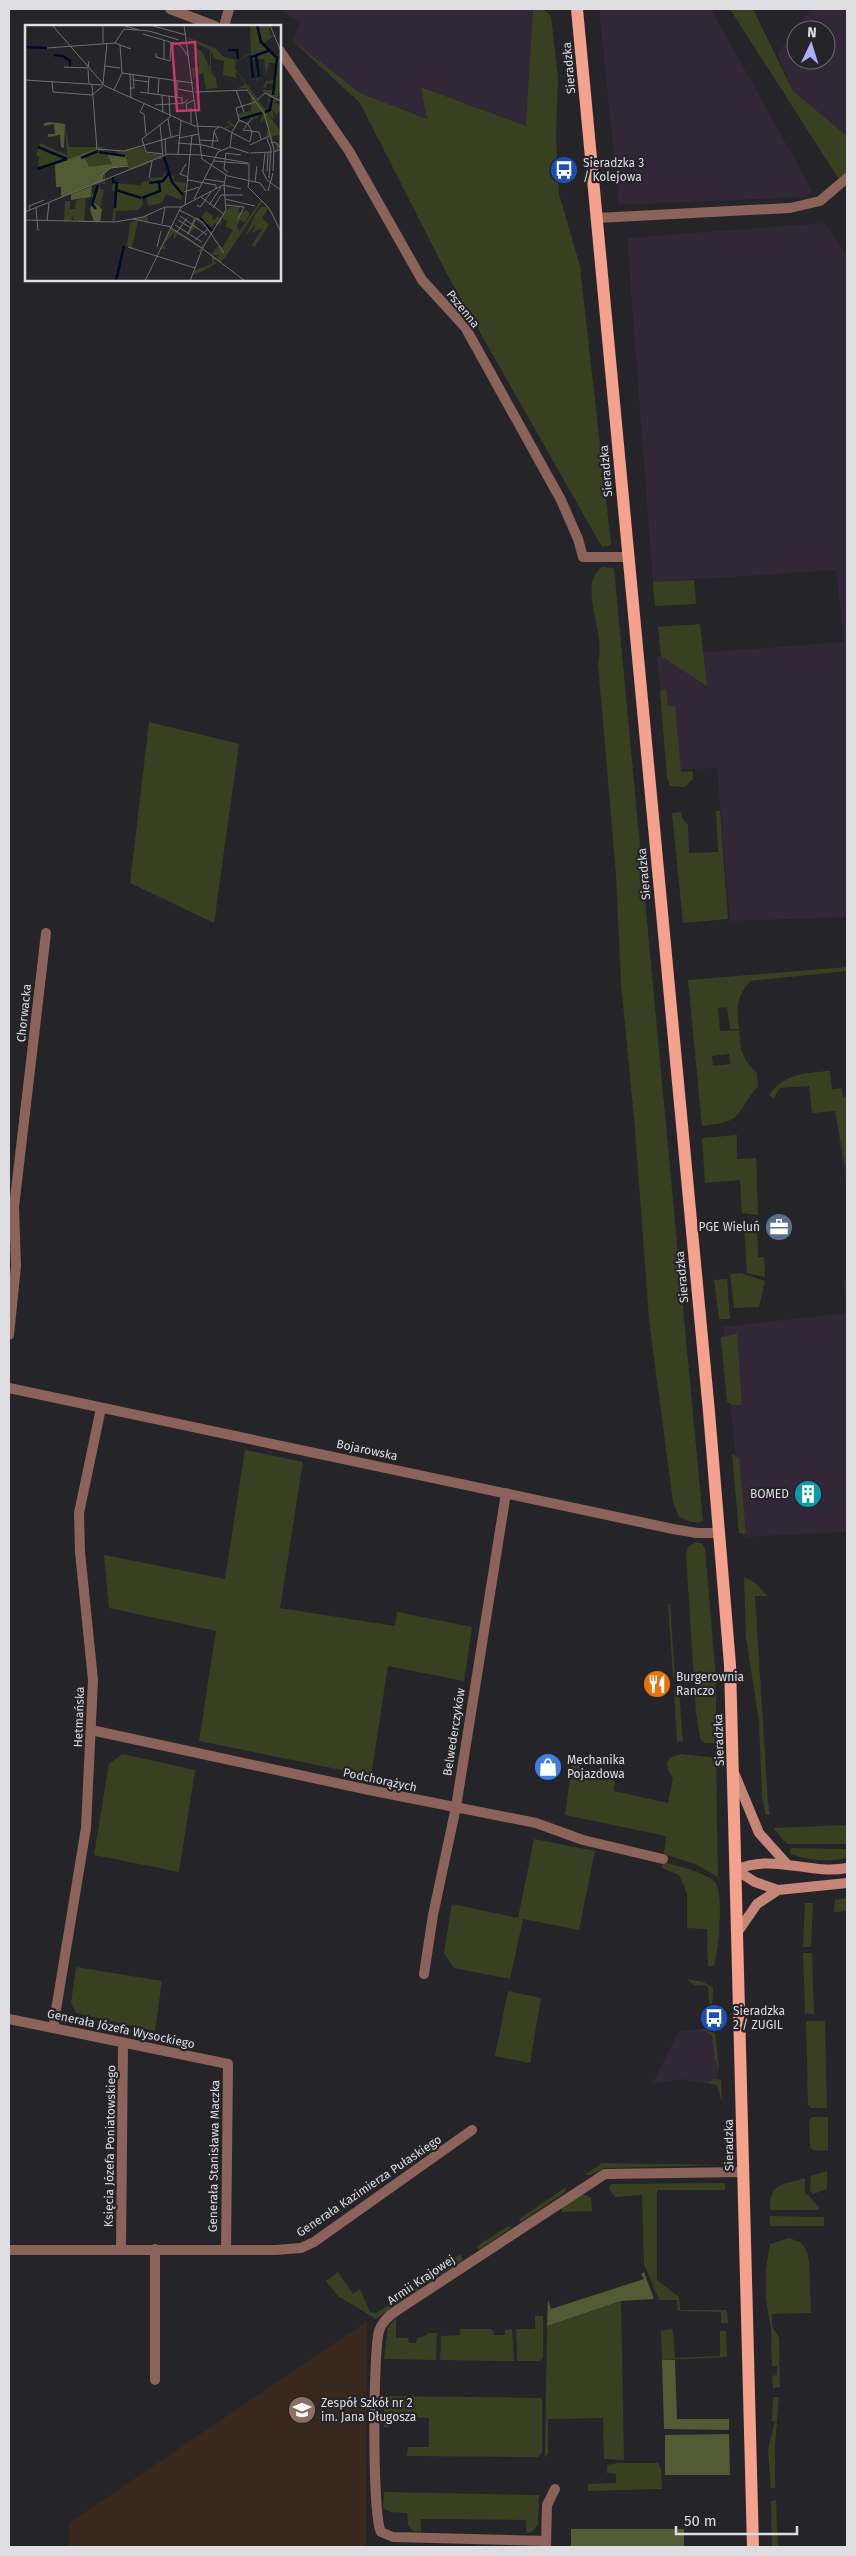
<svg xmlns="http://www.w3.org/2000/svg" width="856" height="2556" font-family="'Fira Sans',sans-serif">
<rect width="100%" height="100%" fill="#242429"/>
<!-- industrial -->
<path fill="#322736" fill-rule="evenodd" d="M277,9H533L527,126L422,87L428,119L360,93L292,40L301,23Z
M599,9H711L813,192L804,197L619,205Z
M811,9H847V136L793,91L777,54ZM796,30H826V60H796Z
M825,223L847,255V917L730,921L717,768L667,770L657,656L844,642L836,570L653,582L627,238Z
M847,1110V1194L835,1111Z
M843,1280H847V1532L743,1537L723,1327L845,1313Z
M712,2028L719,2067L717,2085L681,2079L652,2084L679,2031Z"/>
<!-- education -->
<path fill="#38281e" d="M367,2321L366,2547H69V2523Z"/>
<!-- green -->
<path fill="#394021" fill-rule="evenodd" d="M533,9H543L551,16L558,78L556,137L559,194L580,266L611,544L608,546L602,547L449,278L360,103L292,40L360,93L427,119L421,87L526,126Z
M730,9H753L793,91L847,136V178L842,184Z
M602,567L614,568L703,1521C694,1525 687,1520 679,1517L673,1502L649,1320L635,1129L621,983L616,874L598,664C599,657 600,649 599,641C598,620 581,581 602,567Z
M694,580L696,604L655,606L653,582Z
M700,624L707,686L661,656L658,627Z
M663,689H666L668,706H675L681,772L693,771V779L685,787L670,786L667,777L660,691Z
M149,722L239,744L214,923L130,883Z
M716,811H720L728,919L683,923L672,813L681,812L682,818L688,825L689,853L718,852Z
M847,967V971L750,981C735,1000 737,1006 739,1029H730L727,1007L718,1008L720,1031L739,1030L741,1049L746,1061L757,1073L758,1086C733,1116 746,1121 702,1126L688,980ZM729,1054L730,1064L713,1066L712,1056Z
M830,1071L832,1089L842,1088L843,1097L847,1096V1164H845L835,1111L812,1113L809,1086L780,1088L774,1098L769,1095C785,1073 806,1073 830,1071Z
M737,1135V1159L756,1158L758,1215L742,1213L740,1180L705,1183L702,1138Z
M757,1225L758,1257H764L765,1277L747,1273L744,1227Z
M741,1273L765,1281L759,1307L734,1308L730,1274Z
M727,1279L730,1319H719L714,1280Z
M737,1334L742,1405H732L727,1401L721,1341V1337Z
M245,1450L303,1462L280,1608L395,1626L397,1612L472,1627L464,1681L388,1666L371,1776L199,1741L216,1631L109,1608L104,1555L225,1579Z
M732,1454L739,1458L746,1534L739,1533Z
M695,1542L702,1543L705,1549L716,1679V1743H705L700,1739L696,1713L686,1555L688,1547Z
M744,1577L757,1584L767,1596H755L768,1803L770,1815H766L762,1798L759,1721L746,1638Z
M668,1604H670L675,1677H673Z
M674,1691H679L683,1742L677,1741Z
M122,1754L195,1770L179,1872L94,1855L109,1764Z
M681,1754L716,1758L718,1877L695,1864L664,1854L666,1836L565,1815L573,1757L580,1759L579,1769L615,1781L614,1791L668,1803L673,1778L668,1770L667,1762L672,1757Z
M847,1825V1844H787L773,1828Z
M534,1839L595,1851L579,1930L523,1919L510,1979L454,1968L444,1953L452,1904L518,1918Z
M791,1848L847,1849V1858C827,1862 809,1861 790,1854Z
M663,1862C679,1867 700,1870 714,1881C725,1890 718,1954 714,1966H708L707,1929L687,1928V1893L679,1875L662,1868Z
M847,1898V1911L834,1912L835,1900Z
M805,1903H813L811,1947H803Z
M803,1953H812L814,2014L805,2013Z
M76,1967L162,1981L155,2031L76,2013L71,2003Z
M687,1979L703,1982L713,1988L711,2021H714L719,2069L715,2059L712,2036L704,2030L696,2031L704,2029L710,2017L708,1986L694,1985Z
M508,1991L541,1998L530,2063L495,2056Z
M806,2021H825L827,2108H811L808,2105Z
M715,2079L721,2080L722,2103L717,2085L707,2083Z
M812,2117H828V2151L813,2150L810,2147L809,2120Z
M602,2163L721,2165L604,2168L591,2175H585Z
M827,2171V2189L813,2194L810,2190L811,2176Z
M805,2178V2192L819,2207V2210H770C769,2182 783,2185 805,2178Z
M725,2183V2190H657V2280L679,2297L680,2310H727L728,2323H721V2312L678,2311L677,2300H659L644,2264L642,2195L615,2197L609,2189L611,2184Z
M566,2187L565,2192L521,2222L519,2219Z
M582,2194L591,2197L592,2211L562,2212V2206Z
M770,2216L824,2217V2226H770Z
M508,2226L511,2228L479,2250L477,2246Z
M789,2238L800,2242L806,2249L809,2260L811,2313L772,2314V2326L779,2338L780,2387L773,2388L772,2376L777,2375V2366H772L771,2329L766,2299V2269L770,2244Z
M460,2254L463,2260L441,2275L435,2271Z
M338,2272L353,2294L360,2289L370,2312L376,2313L418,2287L420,2289L376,2319L338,2296L326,2281Z
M621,2301L624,2460L604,2459L603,2418L548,2419V2453L545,2458L547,2326Z
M535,2316H543V2358L540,2361H517L516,2329H535Z
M396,2318V2338H408L409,2343H416L417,2338L427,2335L428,2333H437L436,2360L384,2359L388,2327Z
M460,2329H492L494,2335H505V2330L512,2329L514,2361L440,2360L441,2336L460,2335Z
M673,2329L675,2358L720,2356V2331H726L727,2357L662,2360L661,2331Z
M384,2396L540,2398L542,2400V2453L538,2457L407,2456L408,2447H429V2418L390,2416V2427H384Z
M773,2397H779L775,2443V2488H771L768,2450L775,2421H772Z
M618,2463H658L661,2469L662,2489L588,2491V2484L616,2483V2474L607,2473V2465Z
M384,2492L539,2495L538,2524L532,2532L526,2533V2520L421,2519V2532L413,2531L408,2525L407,2513L390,2512L383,2508Z
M776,2500L778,2547H772L771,2501Z"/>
<!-- forest -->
<path fill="#525b33" d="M644,2272L654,2299L621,2301L547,2326L548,2300L551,2309L644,2279L641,2274Z
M662,2360H675L677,2419H729V2430L664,2429Z
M729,2434L730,2475H665V2435Z
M571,2529H684V2547H571Z"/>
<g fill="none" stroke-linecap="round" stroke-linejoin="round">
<!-- street -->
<path stroke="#8b635a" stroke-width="10" d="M170,9L215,26
M224,26L229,9
M280,51L349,151L422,280L465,327L561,500L578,539L583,557H628
M597,218L790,208L820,201L847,178
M9,1335L16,1266L14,1207L46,933
M9,1388L673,1529L697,1533H720
M91,1730L369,1790L536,1823L583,1840L663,1859
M424,1974L433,1915L456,1807L506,1493
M9,2019L228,2064L226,2250
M53,2028L86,1828L93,1680L80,1552L79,1513L101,1408
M121,2249L123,2043
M155,2249V2380
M9,2250H275L301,2248L314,2242L472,2130
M546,2541L393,2537L381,2532C372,2515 373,2353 379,2331C382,2321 391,2314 399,2309L605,2174L743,2172
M546,2546L547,2505L555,2489"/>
<!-- secondary -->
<path stroke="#c68677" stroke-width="10" d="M735,1775L759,1833L786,1863
M736,1870C773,1853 809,1875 847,1868
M736,1870L755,1882L778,1890
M737,1933L757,1904L778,1890L847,1883"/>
<!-- primary -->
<path stroke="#f4a18d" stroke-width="12" d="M577,9L709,1412L730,1665L753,2547"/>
</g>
<!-- icons -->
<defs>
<symbol id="bus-disc" viewBox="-11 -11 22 22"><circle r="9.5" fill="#1a4fb4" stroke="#242429"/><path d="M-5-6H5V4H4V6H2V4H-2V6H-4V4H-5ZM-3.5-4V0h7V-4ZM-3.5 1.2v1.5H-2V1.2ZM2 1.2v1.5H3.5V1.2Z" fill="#fff"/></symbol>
<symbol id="office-disc" viewBox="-11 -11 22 22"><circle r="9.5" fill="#5c6f8a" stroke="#242429"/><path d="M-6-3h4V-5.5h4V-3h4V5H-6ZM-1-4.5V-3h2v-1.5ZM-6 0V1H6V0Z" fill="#fff"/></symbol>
<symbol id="building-disc" viewBox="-11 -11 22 22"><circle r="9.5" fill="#0f9aa8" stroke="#242429"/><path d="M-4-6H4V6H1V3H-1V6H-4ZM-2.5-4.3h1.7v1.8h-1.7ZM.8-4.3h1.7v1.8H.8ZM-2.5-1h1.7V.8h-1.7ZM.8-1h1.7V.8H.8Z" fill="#fff"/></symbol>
<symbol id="restaurant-disc" viewBox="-11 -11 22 22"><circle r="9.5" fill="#e8710a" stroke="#242429"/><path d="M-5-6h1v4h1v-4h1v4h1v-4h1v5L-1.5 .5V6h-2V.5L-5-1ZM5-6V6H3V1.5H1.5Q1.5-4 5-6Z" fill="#fff"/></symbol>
<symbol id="shop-disc" viewBox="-11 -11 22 22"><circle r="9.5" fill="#3f7fe0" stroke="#242429"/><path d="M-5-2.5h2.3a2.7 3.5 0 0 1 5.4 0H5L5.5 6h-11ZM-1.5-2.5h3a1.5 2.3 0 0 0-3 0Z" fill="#fff"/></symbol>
<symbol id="school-disc" viewBox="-11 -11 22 22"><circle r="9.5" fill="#8d6e63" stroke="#242429"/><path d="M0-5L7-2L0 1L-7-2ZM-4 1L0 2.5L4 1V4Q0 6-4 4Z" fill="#fff"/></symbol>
</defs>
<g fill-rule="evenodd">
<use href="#bus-disc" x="548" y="154" width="32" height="32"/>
<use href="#office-disc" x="763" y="1211" width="32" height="32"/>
<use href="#building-disc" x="792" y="1478" width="32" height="32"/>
<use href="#restaurant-disc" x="641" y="1668" width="32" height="32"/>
<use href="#shop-disc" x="532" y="1751" width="32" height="32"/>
<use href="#bus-disc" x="698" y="2002" width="32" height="32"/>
<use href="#school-disc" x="286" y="2394" width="32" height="32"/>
</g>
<g text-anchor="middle" stroke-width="4.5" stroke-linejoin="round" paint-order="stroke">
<!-- street labels -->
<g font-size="12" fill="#dedee2" stroke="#242429">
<text transform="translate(569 68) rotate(-95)" y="4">Sieradzka</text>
<text transform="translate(463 309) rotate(51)" y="4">Pszenna</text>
<text transform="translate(606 471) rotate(-95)" y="4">Sieradzka</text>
<text transform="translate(644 874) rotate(-95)" y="4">Sieradzka</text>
<text transform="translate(24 1013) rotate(-84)" y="4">Chorwacka</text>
<text transform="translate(682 1277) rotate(-95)" y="4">Sieradzka</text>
<text transform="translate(367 1450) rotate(12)" y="4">Bojarowska</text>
<text transform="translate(79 1717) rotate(-88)" y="4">Hetmańska</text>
<text transform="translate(454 1732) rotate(-81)" y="4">Belwederczyków</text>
<text transform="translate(719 1740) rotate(-92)" y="4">Sieradzka</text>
<text transform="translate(380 1780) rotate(12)" y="4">Podchorążych</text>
<text transform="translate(121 2029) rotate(12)" y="4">Generała Józefa Wysockiego</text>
<text transform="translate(729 2145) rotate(-91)" y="4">Sieradzka</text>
<text transform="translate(110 2146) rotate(-89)" y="4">Księcia Józefa Poniatowskiego</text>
<text transform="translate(214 2156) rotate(-89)" y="4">Generała Stanisława Maczka</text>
<text transform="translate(369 2186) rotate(-34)" y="4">Generała Kazimierza Pułaskiego</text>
<text transform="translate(421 2280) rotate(-34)" y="4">Armii Krajowej</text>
</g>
<!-- poi labels -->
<g font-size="12" fill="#dedee2" stroke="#242429" text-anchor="start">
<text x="583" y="167">Sieradzka 3<tspan x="583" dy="14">/ Kolejowa</tspan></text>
<text x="760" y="1231" text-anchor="end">PGE Wieluń</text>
<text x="789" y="1498" text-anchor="end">BOMED</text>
<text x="676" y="1681">Burgerownia<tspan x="676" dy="14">Ranczo</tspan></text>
<text x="567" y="1764">Mechanika<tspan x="567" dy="14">Pojazdowa</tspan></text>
<text x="733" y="2015">Sieradzka<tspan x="733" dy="14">2 / ZUGIL</tspan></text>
<text x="321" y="2407">Zespół Szkół nr 2<tspan x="321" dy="14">im. Jana Długosza</tspan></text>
</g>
</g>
<!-- overview -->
<g transform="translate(25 25)">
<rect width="256" height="256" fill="#242429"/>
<path d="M225,0H244L245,10H250L238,19L251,33V31L255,28L256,30L252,31L256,36V69L253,68V72L256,75V77L254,75L249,78L254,79L256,84L252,90L247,85L250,94L244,90L256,107V111L253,110L256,117V123L253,120L256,126V129L254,123L250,127L252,120L248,119L254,117L253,110L247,112L248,117L244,113L248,119L249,125L244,114L236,115L244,112L241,111L242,105L245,110L240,94L235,97L238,89L227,95L224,90L215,94L218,96L213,98L211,103L205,100L202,104L199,103L206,99L201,97L204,96L210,101L214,95L212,89L218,88V84L220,87L226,86V80H222L227,78L224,66L221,63H217L212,64H211L221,59L211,46V53L198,50L199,36L190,34L186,27V45L191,51L178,38L191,53L192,63L181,64L178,47L175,49H172L174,48L169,46L170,51L169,55L167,43L174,42L171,22L177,27L185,43V25L167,16L170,22L162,12L190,23L199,32L212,35L226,28ZM226,29L228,54H231L232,58L233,53L241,52L229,54L228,34H239L241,50L244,38H250L251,55L241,56L238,62L241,63L242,58L250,60L249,65H237L246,74H242L246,81L243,88L210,43L211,36ZM40,99L44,122H82L75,124L91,129L92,126H96V130V127L116,121L107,126L118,122L121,128L137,129V135L132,133L120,140L95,149L94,144L95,148L104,146L103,140L85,143L80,147V160L75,157V164L79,165L75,183L73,182L69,177L66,179L67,168L70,169L74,158L44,169L42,134L13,142L14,131H11L15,118L42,130ZM139,148L148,151L150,148L148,156L161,158L156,175L141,169L137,178L123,181L121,173H117L118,180L113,185L91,186L90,197H87L91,168L87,165L88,158L116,160V157L124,156V153L138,152ZM61,173L59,197L49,195L47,191L46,196H39L40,176H45V184H50L51,175ZM236,175L248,188L250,185L248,190L243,184L237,193L244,199L230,222L227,220L238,203L227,208L231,198L220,212L231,188L236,182H242L237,177L201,231L195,238L190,234L189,237H193L180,245L168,250L170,245L187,239V231L192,234L194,230H186L194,220L197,223L208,205L200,201L202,196L197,193L196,200L190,198L185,203L189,210L171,195L169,200L172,201L161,211L176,222L179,218L169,242L175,227L172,226L176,224L153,209L149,214V207L138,220L141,224H135L132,222L136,223L147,203L161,211L169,193H176L184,181L181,186L188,191L186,195L189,192L188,196L192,192L190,190L195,193L205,182H215L213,186L216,188L222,185L225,189L219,198L215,195L212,200L214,207ZM122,190L123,196L113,195L107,223L102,221L105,198Z" fill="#394021" fill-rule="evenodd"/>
<path d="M25,97L40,99L39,123L36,122L35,110L23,112V109H30L29,99L19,101V98ZM69,125L100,130L103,140L86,143L76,152L78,155L36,172V162H31L30,139ZM70,126L82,128L87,139L64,142L59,131ZM67,161L66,172L46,175V169ZM68,177L77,184L75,197H69L65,184Z" fill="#525b33" fill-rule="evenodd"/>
<path fill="none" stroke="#030a27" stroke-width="2.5" d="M232,0L236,17L252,33L248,70M0,22L22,23M203,25H212L213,34M29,30L38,31L45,36V42M231,31L234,52M228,53L226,32L243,26M240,87L245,85L247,73M215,94L237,88M13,122L42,134M74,127L100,131M139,132L147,157L158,170M56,133L73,126M12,144L42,134M88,152V157L92,158L91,165L116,173M124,158L138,156L144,148M117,173L135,166L134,157M90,183L91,165M71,184L67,179L73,160M175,193L187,206M91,256L99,221"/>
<path fill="none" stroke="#6e6e73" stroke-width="1" d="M27,0L80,61L156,95M97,0L114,5M125,0L161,10M159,0L177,134L203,151L235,158L241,166M245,0L257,29M118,9L155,20L163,31M78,18V0M90,18L99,4L124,6L154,15M95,20L97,48M22,23L90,18L106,24M131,28V32L145,36L146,17M139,34V15M80,41L95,43M39,42L63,43L64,36M63,44L64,59M97,48L168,58M105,49L106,73M0,55L78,60M109,55L124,57M27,56L28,67L67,70L78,61M67,59L72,125M78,59L82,18M106,63H109L108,50M153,64L168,67M89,65L97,48M211,65L219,87M115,67L157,73V78M170,67L222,65L239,88L245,110M123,68L124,52M133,69L134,53M137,70L138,87M152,72V56M232,75L240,68L257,77M119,79L115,87L119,89L121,110M130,80L159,78L163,74M166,85H162L161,79L169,75M227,93L218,105L234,107L236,114M143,94L146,112M155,95L170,101M214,95L211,83L230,77M214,95L223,99L227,107L225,116M135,99L138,131M166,99V83M169,101L196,102L225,117M245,110L249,124L248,146M140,113L141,130M154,113L174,109M242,114L246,124L244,153M175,115L193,116L189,106L194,102M153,118L178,120L196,125M246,118L250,117L256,124L249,127M225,120L244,111M187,122L189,107M205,122L207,107L214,95M73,124L99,126L154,110M225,128L247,127M138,129L121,127L117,114L145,92L144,71M153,129L156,95M189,136L223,139M161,139L155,149L163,152M237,145L242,155L257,166M238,146L240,128M242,146L243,128M203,147L199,144L201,128L216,130M124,153L127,136M180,154L199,157M163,155L191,160V164M224,155V139M224,155L223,162L244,183L257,209M76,156L77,150L85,143L103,141M230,157L232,141M243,166L248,148M159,167L174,162M176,172L199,189M169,174L193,127L205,122L224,128M200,174L230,181M160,180L167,110M172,180L175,182L186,167M184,180L196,162M201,180L219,182L213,194M11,183L13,206M188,183L196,170H218M5,185L4,181L19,175M154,185L178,197L199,228M0,187L143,129L176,130L224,138M155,191L182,210M108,194L146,202M0,195L90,197L118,192L140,182H157M153,195L166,203M22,196L24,178M137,199L140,182M150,200L177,217M146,203L177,223M152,207L162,193M163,209L170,194M170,215L183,204M103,222L170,243M132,222L136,206M178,224L220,256M120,256L156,182L198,160L216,164M165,256L178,222L201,185L199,160L201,150"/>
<path fill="#c6366f" fill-opacity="0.15" stroke="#c6366f" stroke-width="2.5" d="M170,17L174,85L152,86L147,19Z"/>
<rect width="256" height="256" fill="none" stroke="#dedee2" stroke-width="2.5"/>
</g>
<!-- border -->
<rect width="856" height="2556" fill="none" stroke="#dedee2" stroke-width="20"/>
<!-- north arrow -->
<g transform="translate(811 45) rotate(4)"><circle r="24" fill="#242429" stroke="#6e6e73"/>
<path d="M0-4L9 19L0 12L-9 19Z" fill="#abaffb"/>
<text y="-8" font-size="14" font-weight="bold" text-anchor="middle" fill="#dedee2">N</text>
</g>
<!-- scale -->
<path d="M676 2526v8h121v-8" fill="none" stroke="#dedee2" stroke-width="2.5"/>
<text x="684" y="2526" font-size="15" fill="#dedee2" stroke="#242429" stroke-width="4" paint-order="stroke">50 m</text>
</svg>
